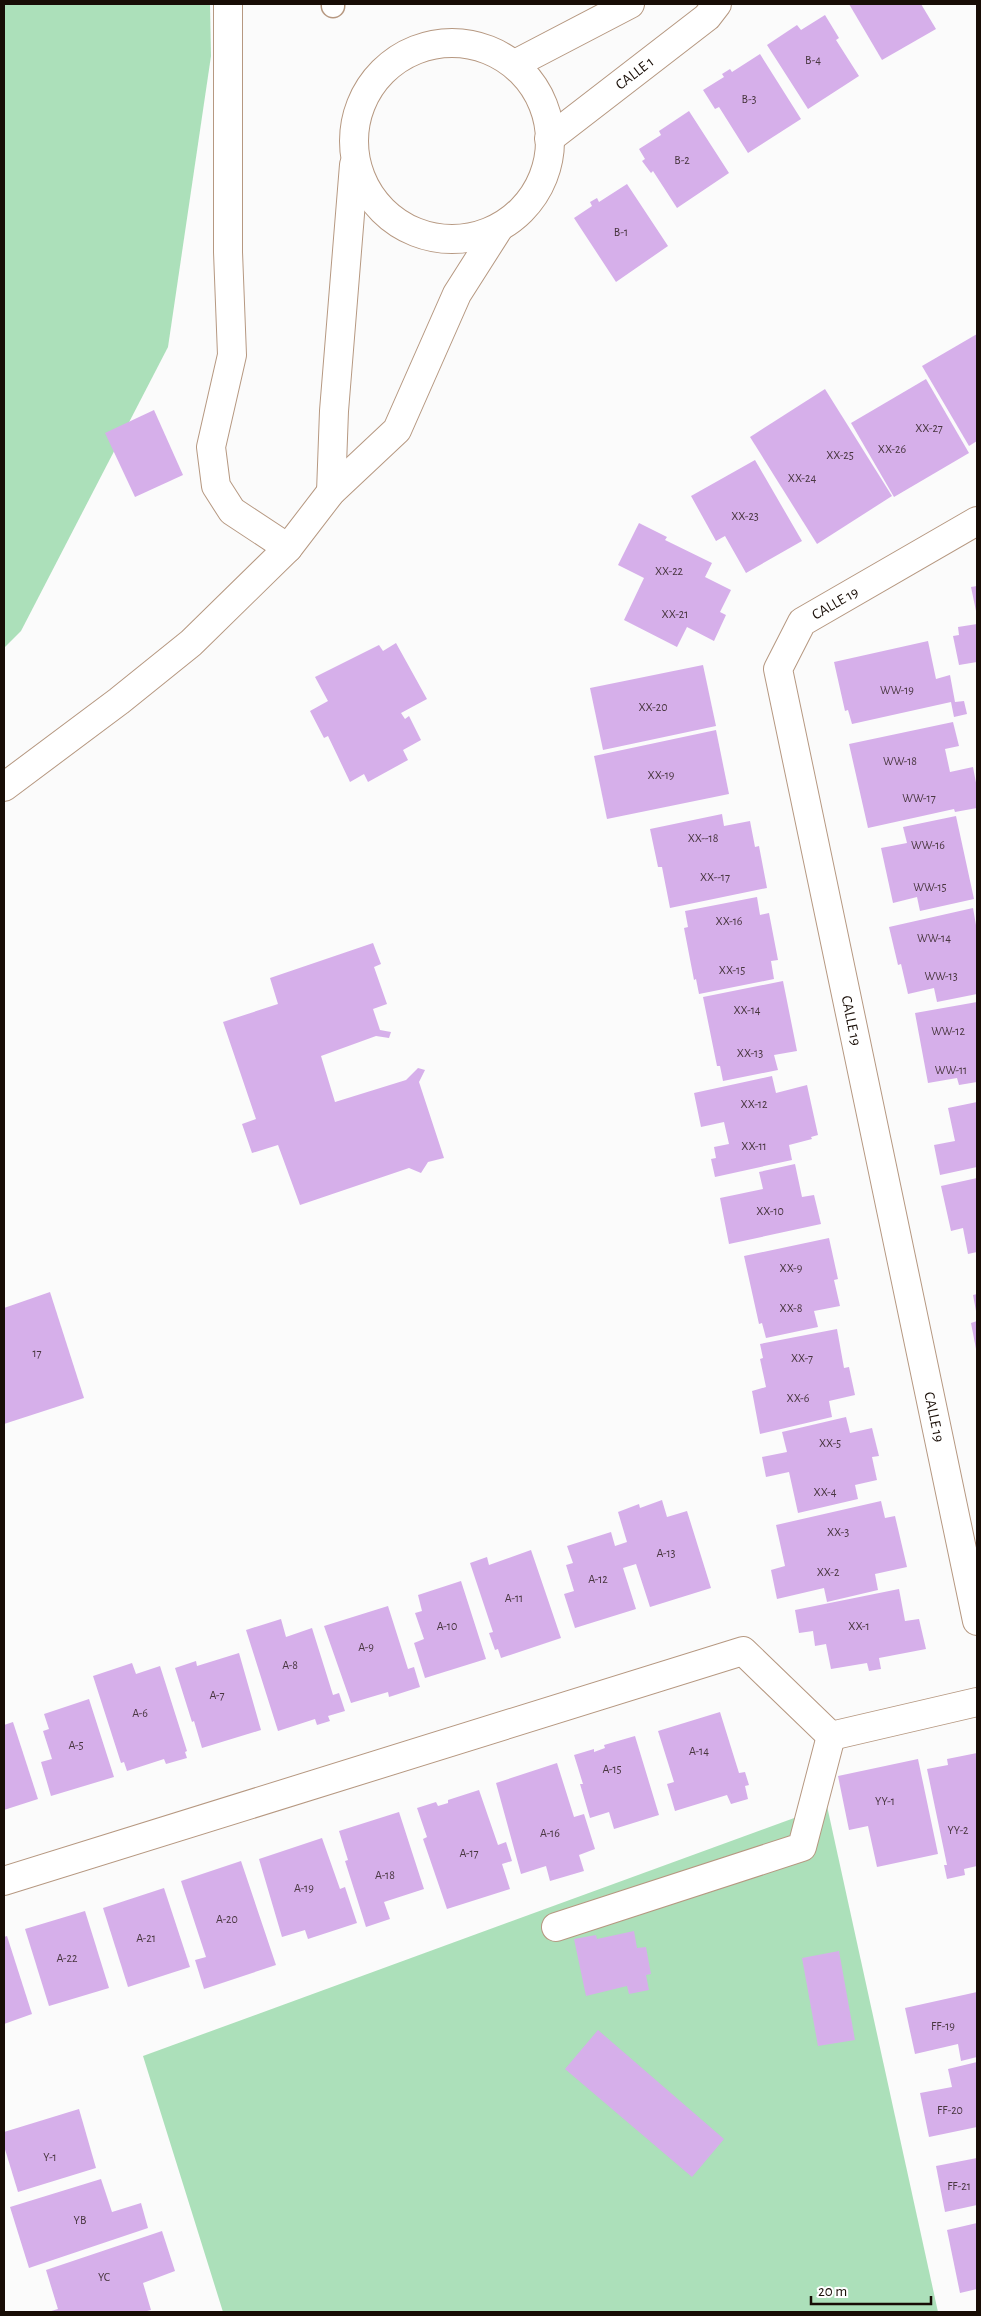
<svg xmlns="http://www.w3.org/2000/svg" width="981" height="2316" font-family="'Alegreya Sans',sans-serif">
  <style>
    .green { fill: #ace0ba }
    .building { fill: #d6afea }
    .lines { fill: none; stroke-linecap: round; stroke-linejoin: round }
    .lane-casing { stroke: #b69881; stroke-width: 25 }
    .street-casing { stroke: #b69881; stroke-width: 30 }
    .lane { stroke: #fff; stroke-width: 22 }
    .street { stroke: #fff; stroke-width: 28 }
    .labels { text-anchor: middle; stroke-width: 4; stroke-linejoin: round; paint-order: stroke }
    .number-label { font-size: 12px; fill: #48363f }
    .street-label { font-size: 15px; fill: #180d06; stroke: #fff }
  </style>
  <rect width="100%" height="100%" fill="#fbfbfb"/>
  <g class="green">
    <path d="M4 4H210L211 56 168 347 21 631 4 648Z"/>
    <path d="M827 1806 938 2312H223L143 2056Z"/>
  </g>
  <g class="building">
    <path d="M849 4H921L936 29 882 60Z"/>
    <path d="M825 15 839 38 836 40 859 76 808 109 767 45 797 25 801 30Z"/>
    <path d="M760 54 801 119 748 153 719 107 715 109 703 90 724 77 722 74 730 69 732 72Z"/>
    <path d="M689 111 729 173 677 208 653 171 651 173 642 161 645 159 639 149 661 135 659 131Z"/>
    <path d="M627 184 668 246 616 282 574 218 592 206 590 202 597 198 599 202Z"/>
    <path d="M977 334V441L969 446 922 366Z"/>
    <path d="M926 379 969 453 894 497 851 423Z"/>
    <path d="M825 389 892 496 817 544 750 437Z"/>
    <path d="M154 410 183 475 135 497 105 433Z"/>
    <path d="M755 460 802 541 746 573 725 536 716 541 691 496Z"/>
    <path d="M639 523 667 537 665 540 712 563 705 577 731 590 720 612 726 615 714 641 687 627 677 647 624 620 644 578 618 565Z"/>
    <path d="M977 586V611H976L971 587Z"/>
    <path d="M977 624V662L959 665 953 636 959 635 958 627Z"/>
    <path d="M928 641 936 679 950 675 955 702 964 701 967 714 954 717 951 702 852 724 848 710 845 711 834 662Z"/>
    <path d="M396 643 427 699 401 713 405 719 409 716 421 740 403 750 408 760 368 782 364 774 350 782 328 736 324 738 310 711 328 701 315 677 379 645 383 651Z"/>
    <path d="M703 665 716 726 603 750 590 688Z"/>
    <path d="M953 722 959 746 945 749 950 772 973 767 977 788V808L955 812 954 809 868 828 849 744Z"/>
    <path d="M716 730 729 794 607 819 594 756Z"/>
    <path d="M722 814 724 826 750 821 755 847 759 846 767 888 670 908 662 867H658L650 829Z"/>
    <path d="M956 816 974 899 920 911 917 897 893 903 881 848 907 843 903 827Z"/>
    <path d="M757 897 760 915 769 913 778 960 771 961 774 979 699 994 696 979 694 980 684 928 688 927 685 911Z"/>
    <path d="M973 908 976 925 977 924V994L937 1002 934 988 908 994 901 964 898 965 889 927Z"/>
    <path d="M373 943 381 964 374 967 387 1004 373 1009 380 1030 391 1032 389 1038 376 1036 321 1056 335 1102 406 1080 418 1068 425 1070 419 1082 444 1158 428 1162 421 1173 409 1168 300 1205 278 1145 252 1153 242 1124 256 1119 223 1022 278 1004 270 978Z"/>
    <path d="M783 981 797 1051 774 1055 778 1070 723 1081 720 1066H717L703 997Z"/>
    <path d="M977 1002V1082L959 1085 957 1078 928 1083 915 1013Z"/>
    <path d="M772 1076 776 1093 807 1085 818 1135 811 1137 812 1139 789 1145 792 1160 715 1177 711 1159 716 1158 714 1147 729 1144 724 1122 701 1127 694 1093Z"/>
    <path d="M977 1102V1167L940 1175 934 1145 955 1141 948 1108Z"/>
    <path d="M795 1164 802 1197 814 1195 821 1224 729 1244 720 1198 763 1189 759 1172Z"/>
    <path d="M977 1178V1252L968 1254 963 1228 951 1231 941 1186Z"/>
    <path d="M829 1238 838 1279 834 1280 840 1306 814 1311 818 1327 766 1338 762 1323 759 1324 744 1256Z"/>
    <path d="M50 1292 84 1398 4 1424V1308Z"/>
    <path d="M977 1294V1311H976L973 1295Z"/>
    <path d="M977 1321V1349H976L971 1323Z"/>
    <path d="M837 1329 844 1368 849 1367 855 1395 829 1401 832 1417 760 1434 752 1391 766 1387 760 1359 763 1358 760 1344Z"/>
    <path d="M846 1417 850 1433 872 1428 879 1456 872 1457 877 1480 855 1485 858 1499 798 1513 789 1472 766 1477 762 1457 787 1452 782 1432Z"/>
    <path d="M662 1500 667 1517 687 1511 711 1588 650 1607 636 1564 623 1568 636 1609 575 1628 564 1594 574 1591 566 1565 573 1563 567 1546 611 1532 615 1546 627 1542 618 1512 639 1504 640 1508Z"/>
    <path d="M881 1501 885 1518 895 1516 907 1567 875 1574 878 1590 827 1602 824 1588 777 1599 771 1570 785 1566 776 1525Z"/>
    <path d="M531 1550 561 1638 501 1658 498 1649 495 1650 489 1633 493 1632 470 1563 487 1557 489 1565Z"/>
    <path d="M461 1581 486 1659 425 1678 414 1643 424 1639 415 1613 422 1611 418 1595Z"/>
    <path d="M899 1589 905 1621 919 1619 926 1649 879 1658 881 1669 869 1671 867 1663 831 1669 826 1644 815 1646 813 1631 799 1633 795 1610Z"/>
    <path d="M388 1606 408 1669 414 1667 420 1687 389 1697 388 1692 351 1703 324 1626Z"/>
    <path d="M281 1619 286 1637 312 1628 333 1695 339 1693 345 1711 328 1716 330 1721 317 1725 315 1719 278 1731 246 1630Z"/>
    <path d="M239 1653 261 1730 202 1748 194 1721 192 1722 175 1668 196 1661 197 1666Z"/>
    <path d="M132 1663 136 1674 160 1666 187 1751 185 1752 187 1758 166 1764 164 1759 127 1771 124 1762 121 1763 93 1676Z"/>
    <path d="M89 1699 114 1777 51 1796 41 1762 52 1759 43 1731 49 1729 44 1714Z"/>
    <path d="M720 1712 739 1773 745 1772 749 1785 745 1786 748 1799 731 1804 727 1795 675 1811 667 1784 674 1782 658 1731Z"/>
    <path d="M13 1722 38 1799 4 1810V1725Z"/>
    <path d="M635 1736 659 1815 614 1829 609 1812 590 1818 580 1784H583L574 1755 594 1749V1752L605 1748 604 1745Z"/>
    <path d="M977 1753V1866L964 1869 965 1875 947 1879 944 1865H947L927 1769 948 1765 947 1759Z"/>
    <path d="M918 1759 938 1854 877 1867 868 1826 849 1830 838 1776Z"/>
    <path d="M557 1763 574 1817 584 1814 595 1849 579 1855 584 1871 550 1881 546 1866 521 1874 496 1783Z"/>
    <path d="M479 1790 498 1845 506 1842 512 1861 502 1864 510 1889 447 1909 423 1839 427 1837 417 1808 436 1802 438 1806 448 1803V1800Z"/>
    <path d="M399 1812 424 1889 384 1902 390 1919 366 1927 345 1861 348 1860 339 1831Z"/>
    <path d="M322 1838 340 1889 345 1887 357 1923 308 1939 305 1930 282 1937 259 1859Z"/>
    <path d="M241 1861 276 1965 204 1989 195 1960 206 1957 181 1881Z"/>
    <path d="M164 1888 190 1967 128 1987 103 1908Z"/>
    <path d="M85 1911 109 1988 49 2006 25 1929Z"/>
    <path d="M634 1931 637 1948 646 1947 651 1974 646 1975 649 1990 629 1994 627 1986 586 1996 574 1939 596 1935 597 1939Z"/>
    <path d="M7 1936 32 2014 4 2024V1937Z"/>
    <path d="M839 1951 855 2040 818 2046 802 1958Z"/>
    <path d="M977 1992V2057L961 2061 958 2044 915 2054 905 2008Z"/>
    <path d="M598 2030 724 2139 692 2177 565 2069Z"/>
    <path d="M977 2062V2127L929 2137 920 2093 952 2087 948 2069Z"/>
    <path d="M79 2109 96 2168 18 2192 4 2146V2132Z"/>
    <path d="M977 2158V2205L945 2212 936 2166Z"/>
    <path d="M101 2179 112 2212 141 2203 148 2228 29 2268 10 2207Z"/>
    <path d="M977 2223V2289L960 2293 947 2230Z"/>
    <path d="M162 2231 175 2271 143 2283 151 2310 143 2312H48L58 2309 46 2270Z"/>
  </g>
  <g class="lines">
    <g class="lane-casing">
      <path id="lane" d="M333 6V4"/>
    </g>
    <g class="street-casing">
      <g id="street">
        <path d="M228 4V252L232 355 211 447 216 486 232 511 288 548"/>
        <circle cx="452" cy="141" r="98"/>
        <path d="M515 64 630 4"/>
        <path id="s1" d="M549 139 707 17 717 4"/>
        <path d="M331 492 334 411 354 165"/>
        <path id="s2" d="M977 521 802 622 778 669 977 1621"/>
        <path d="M4 787 119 701 191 643 288 548 331 492 397 430 457 294 499 228"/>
        <path d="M4 1881 743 1651 831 1736 977 1702"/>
        <path d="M556 1927 802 1847 831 1736"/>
      </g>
    </g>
    <use href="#lane" class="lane"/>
    <use href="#street" class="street"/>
  </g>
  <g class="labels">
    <g class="number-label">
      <text x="813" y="64">B-4</text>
      <text x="749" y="103">B-3</text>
      <text x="682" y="164">B-2</text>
      <text x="621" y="236">B-1</text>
      <text x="929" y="432">XX-27</text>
      <text x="892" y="453">XX-26</text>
      <text x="840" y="459">XX-25</text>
      <text x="802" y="482">XX-24</text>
      <text x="745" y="520">XX-23</text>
      <text x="669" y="575">XX-22</text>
      <text x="675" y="618">XX-21</text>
      <text x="897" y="694">WW-19</text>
      <text x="653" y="711">XX-20</text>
      <text x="900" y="765">WW-18</text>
      <text x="661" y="779">XX-19</text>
      <text x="919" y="802">WW-17</text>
      <text x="703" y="842">XX--18</text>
      <text x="928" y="849">WW-16</text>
      <text x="715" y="881">XX--17</text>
      <text x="930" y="891">WW-15</text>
      <text x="729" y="925">XX-16</text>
      <text x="934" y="942">WW-14</text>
      <text x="732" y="974">XX-15</text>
      <text x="941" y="980">WW-13</text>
      <text x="747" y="1014">XX-14</text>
      <text x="948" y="1035">WW-12</text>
      <text x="750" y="1057">XX-13</text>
      <text x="951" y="1074">WW-11</text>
      <text x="754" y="1108">XX-12</text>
      <text x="754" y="1150">XX-11</text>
      <text x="770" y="1215">XX-10</text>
      <text x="791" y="1272">XX-9</text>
      <text x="791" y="1312">XX-8</text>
      <text x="37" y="1357">17</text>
      <text x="802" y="1362">XX-7</text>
      <text x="798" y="1402">XX-6</text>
      <text x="830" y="1447">XX-5</text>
      <text x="825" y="1496">XX-4</text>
      <text x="838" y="1536">XX-3</text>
      <text x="666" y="1557">A-13</text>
      <text x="828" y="1576">XX-2</text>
      <text x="598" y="1583">A-12</text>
      <text x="514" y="1602">A-11</text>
      <text x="447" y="1630">A-10</text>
      <text x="859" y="1630">XX-1</text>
      <text x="366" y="1651">A-9</text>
      <text x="290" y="1669">A-8</text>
      <text x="217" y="1699">A-7</text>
      <text x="140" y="1717">A-6</text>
      <text x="76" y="1749">A-5</text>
      <text x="699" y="1755">A-14</text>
      <text x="612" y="1773">A-15</text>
      <text x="885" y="1805">YY-1</text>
      <text x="958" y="1834">YY-2</text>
      <text x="550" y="1837">A-16</text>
      <text x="469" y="1857">A-17</text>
      <text x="385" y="1879">A-18</text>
      <text x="304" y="1892">A-19</text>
      <text x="227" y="1923">A-20</text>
      <text x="146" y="1942">A-21</text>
      <text x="67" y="1962">A-22</text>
      <text x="943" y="2030">FF-19</text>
      <text x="950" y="2114">FF-20</text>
      <text x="50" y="2161">Y-1</text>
      <text x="959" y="2190">FF-21</text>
      <text x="80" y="2224">YB</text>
      <text x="104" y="2281">YC</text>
    </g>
    <g class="street-label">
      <text dy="5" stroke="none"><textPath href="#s1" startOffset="108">CALLE 1</textPath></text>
      <text transform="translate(835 603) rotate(-30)" y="5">CALLE 19</text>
      <text dy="5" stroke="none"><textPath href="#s2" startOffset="614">CALLE 19</textPath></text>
      <text dy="5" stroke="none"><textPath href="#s2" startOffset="1019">CALLE 19</textPath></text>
    </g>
  </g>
  <rect width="981" height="2316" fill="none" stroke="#180d06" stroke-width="10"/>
  <path d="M811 2296v8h120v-8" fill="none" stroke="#180d06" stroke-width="2.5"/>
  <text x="818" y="2296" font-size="15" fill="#180d06" stroke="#ffffff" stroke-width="4" paint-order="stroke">20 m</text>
</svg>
